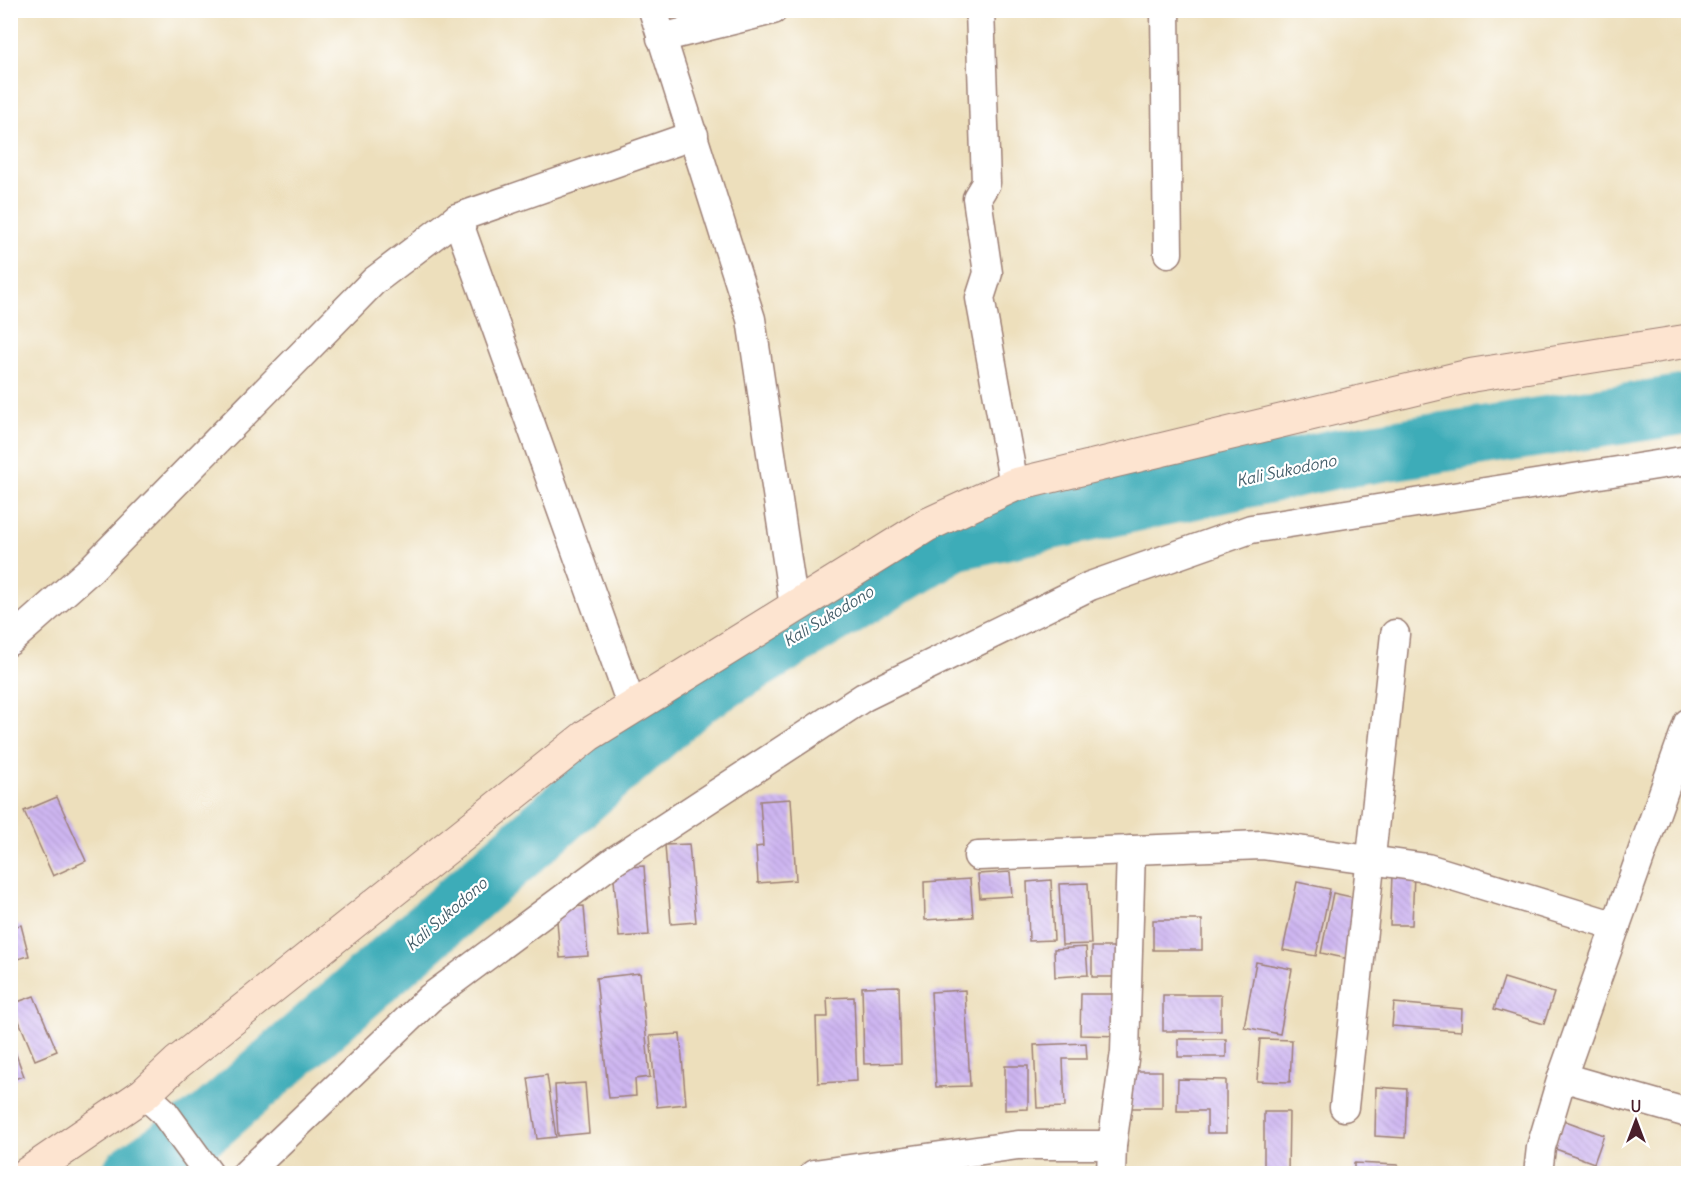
<svg xmlns="http://www.w3.org/2000/svg" width="1699" height="1184" font-family="Delius,sans-serif">
  <style>
    .lines { fill: none; stroke-linecap: round; stroke-linejoin: round }
    .river { stroke: #3cacb8; stroke-width: 60 }
    .building { fill: url(#building-back-hatch) }
    .street-casing { stroke: #9c7f74; stroke-width: 31 }
    .secondary-casing { stroke: #9c7f74; stroke-width: 35 }
    .street { stroke: #fff; stroke-width: 28 }
    .secondary { stroke: #fde4d0; stroke-width: 33 }
    .labels { text-anchor: middle; stroke-width: 4.5; stroke-linejoin: round; paint-order: stroke }
    .water-label { font-size: 16px; font-style: italic; fill: #445e6a; stroke: #fff }
  </style>
  <defs>
    <pattern id="building-back-hatch" width="6" height="6" patternUnits="userSpaceOnUse" patternTransform="scale(1.5)"><rect width="6" height="6" fill="#ceb6f1"/><path d="M-1 5l2 2M0 0l6 6M5-1l2 2" fill="none" stroke="#b29ccf"/></pattern>
  </defs>
  <rect width="100%" height="100%" fill="#fff"/>
  <filter id="ink" filterUnits="userSpaceOnUse"><feTurbulence type="fractalNoise" baseFrequency=".0167" numOctaves="2"/><feDisplacementMap in="SourceGraphic" scale="12" xChannelSelector="R" yChannelSelector="G"/><feConvolveMatrix kernelMatrix="1 2 1 2 8 2 1 2 1" color-interpolation-filters="sRGB"/></filter>
  <filter id="wash" filterUnits="userSpaceOnUse"><feTurbulence type="fractalNoise" baseFrequency=".008" numOctaves="4" result="noise"/><feDisplacementMap in="SourceGraphic" scale="24" xChannelSelector="R" yChannelSelector="G"/><feGaussianBlur stdDeviation="1.35" result="paint"/><feColorMatrix in="noise" values="0 0 0 0 0 0 0 0 0 0 0 0 0 0 0 0 0 1.4 0 .05"/><feComposite in="paint" operator="in"/></filter>
  <g filter="url(#wash)">
    <rect width="100%" height="100%" fill="#eddfbc"/>
    <g class="lines">
      <path class="river" d="M132 1174 210 1122 695 696 953 541 1335 459 1688 404"/>
    </g>
    <g id="blocks">
      <g class="building">
        <path d="M57 797 86 861 53 876 24 811Z"/>
        <path d="M791 799 796 880 758 883 756 847 763 846 760 801Z"/>
        <path d="M689 844 696 922 671 924 665 845Z"/>
        <path d="M644 866 649 935 619 937 613 868Z"/>
        <path d="M1010 872 1012 896 980 898 978 874Z"/>
        <path d="M1392 874H1414L1412 925H1390Z"/>
        <path d="M970 879 973 917 925 920 924 882Z"/>
        <path d="M1051 880 1054 940 1029 941 1027 882Z"/>
        <path d="M1297 882 1330 889 1316 956 1283 950Z"/>
        <path d="M1088 883 1091 944 1062 945 1059 884Z"/>
        <path d="M1333 893 1361 899 1349 959 1321 953Z"/>
        <path d="M584 906 588 956 560 958 556 908Z"/>
        <rect x="1153" y="920" width="49" height="30"/>
        <path d="M21 925 29 956 10 961V927Z"/>
        <path d="M1086 947 1088 975 1055 977 1054 949Z"/>
        <rect x="1092" y="947" width="31" height="30"/>
        <path d="M1256 962 1292 969 1280 1034 1244 1027Z"/>
        <path d="M640 973 650 1077 635 1079 636 1096 609 1098 596 978Z"/>
        <path d="M1504 978 1554 993 1544 1024 1494 1009Z"/>
        <path d="M899 986 901 1063 864 1064 862 987Z"/>
        <path d="M965 990 970 1086 936 1087 931 992Z"/>
        <path d="M1081 994H1122V1036L1080 1035Z"/>
        <rect x="1163" y="995" width="58" height="36"/>
        <path d="M34 996 57 1051 35 1060 12 1004Z"/>
        <path d="M854 997 857 1081 818 1083 816 1017H828L827 998Z"/>
        <path d="M1394 1003 1462 1009 1461 1031 1392 1026Z"/>
        <path d="M680 1034 686 1104 657 1107 650 1036Z"/>
        <path d="M10 1038 24 1076 10 1080Z"/>
        <rect x="1178" y="1039" width="48" height="18"/>
        <path d="M1260 1039 1292 1040 1290 1082 1257 1081Z"/>
        <path d="M1086 1043 1087 1059H1063L1065 1107 1037 1108 1034 1045Z"/>
        <path d="M1005 1066H1028V1109L1005 1110Z"/>
        <rect x="1130" y="1071" width="32" height="37"/>
        <path d="M547 1075 556 1137 537 1139 528 1078Z"/>
        <path d="M1178 1079 1226 1080V1133H1207V1111H1177Z"/>
        <path d="M585 1083 589 1133 558 1136 555 1085Z"/>
        <path d="M1376 1087 1407 1089 1405 1138 1375 1136Z"/>
        <path d="M1264 1112H1289L1288 1174H1264Z"/>
        <path d="M1563 1120 1604 1135 1594 1163 1553 1148Z"/>
        <path d="M1354 1163 1398 1165V1174H1354Z"/>
        <path d="M1576 1167 1591 1173V1174H1573Z"/>
      </g>
    </g>
  </g>
  <g filter="url(#ink)">
    <use href="#blocks" fill-opacity="0" stroke="#9c7f74" stroke-width="1.5"/>
    <g class="lines">
      <g class="street-casing">
        <g id="street">
          <path d="M653 10 751 319 794 607"/>
          <path d="M980 10 986 183 977 198 988 273 980 298 1014 485"/>
          <path d="M1165 10 1168 253"/>
          <path d="M661 38 773 10"/>
          <path d="M457 218 632 707"/>
          <path d="M10 641 91 569 374 281 457 218 694 135"/>
          <path d="M978 856 1262 845 1427 868 1616 926"/>
          <path d="M1562 1077 1688 1113"/>
          <path d="M144 1094 163 1111 209 1174"/>
          <path d="M1344 1107 1395 634"/>
          <path d="M246 1174 430 998 614 861 864 697 1090 586 1251 529 1688 460"/>
          <path d="M814 1174 1018 1145H1112"/>
          <path d="M1111 1174 1112 1145 1125 1052 1131 850"/>
          <path d="M1538 1174 1541 1147 1562 1077 1688 723"/>
        </g>
      </g>
      <g class="secondary-casing">
        <path id="secondary" d="M27 1174 144 1094 177 1063 588 735 927 525 1014 485 1473 375 1688 341"/>
      </g>
      <use href="#street" class="street"/>
      <use href="#secondary" class="secondary"/>
    </g>
  </g>
  <g class="labels">
    <g class="water-label">
      <text transform="translate(1286 470) rotate(-12)" y="6">Kali Sukodono</text>
      <text transform="translate(828 616) rotate(-31)" y="6">Kali Sukodono</text>
      <text transform="translate(446 914) rotate(-41)" y="6">Kali Sukodono</text>
    </g>
  </g>
  <rect width="1699" height="1184" fill="none" stroke="#fff" stroke-width="36"/>
  <g transform="translate(1636 1121)" stroke="#ffffff" stroke-width="4.5" paint-order="stroke">
  <path d="M0-4.5L10 22L0 15L-10 22Z" fill="#4a1f2b"/>
  <text y="-9" font-size="16" font-weight="bold" text-anchor="middle" fill="#4a1f2b">U</text>
  </g>
</svg>
